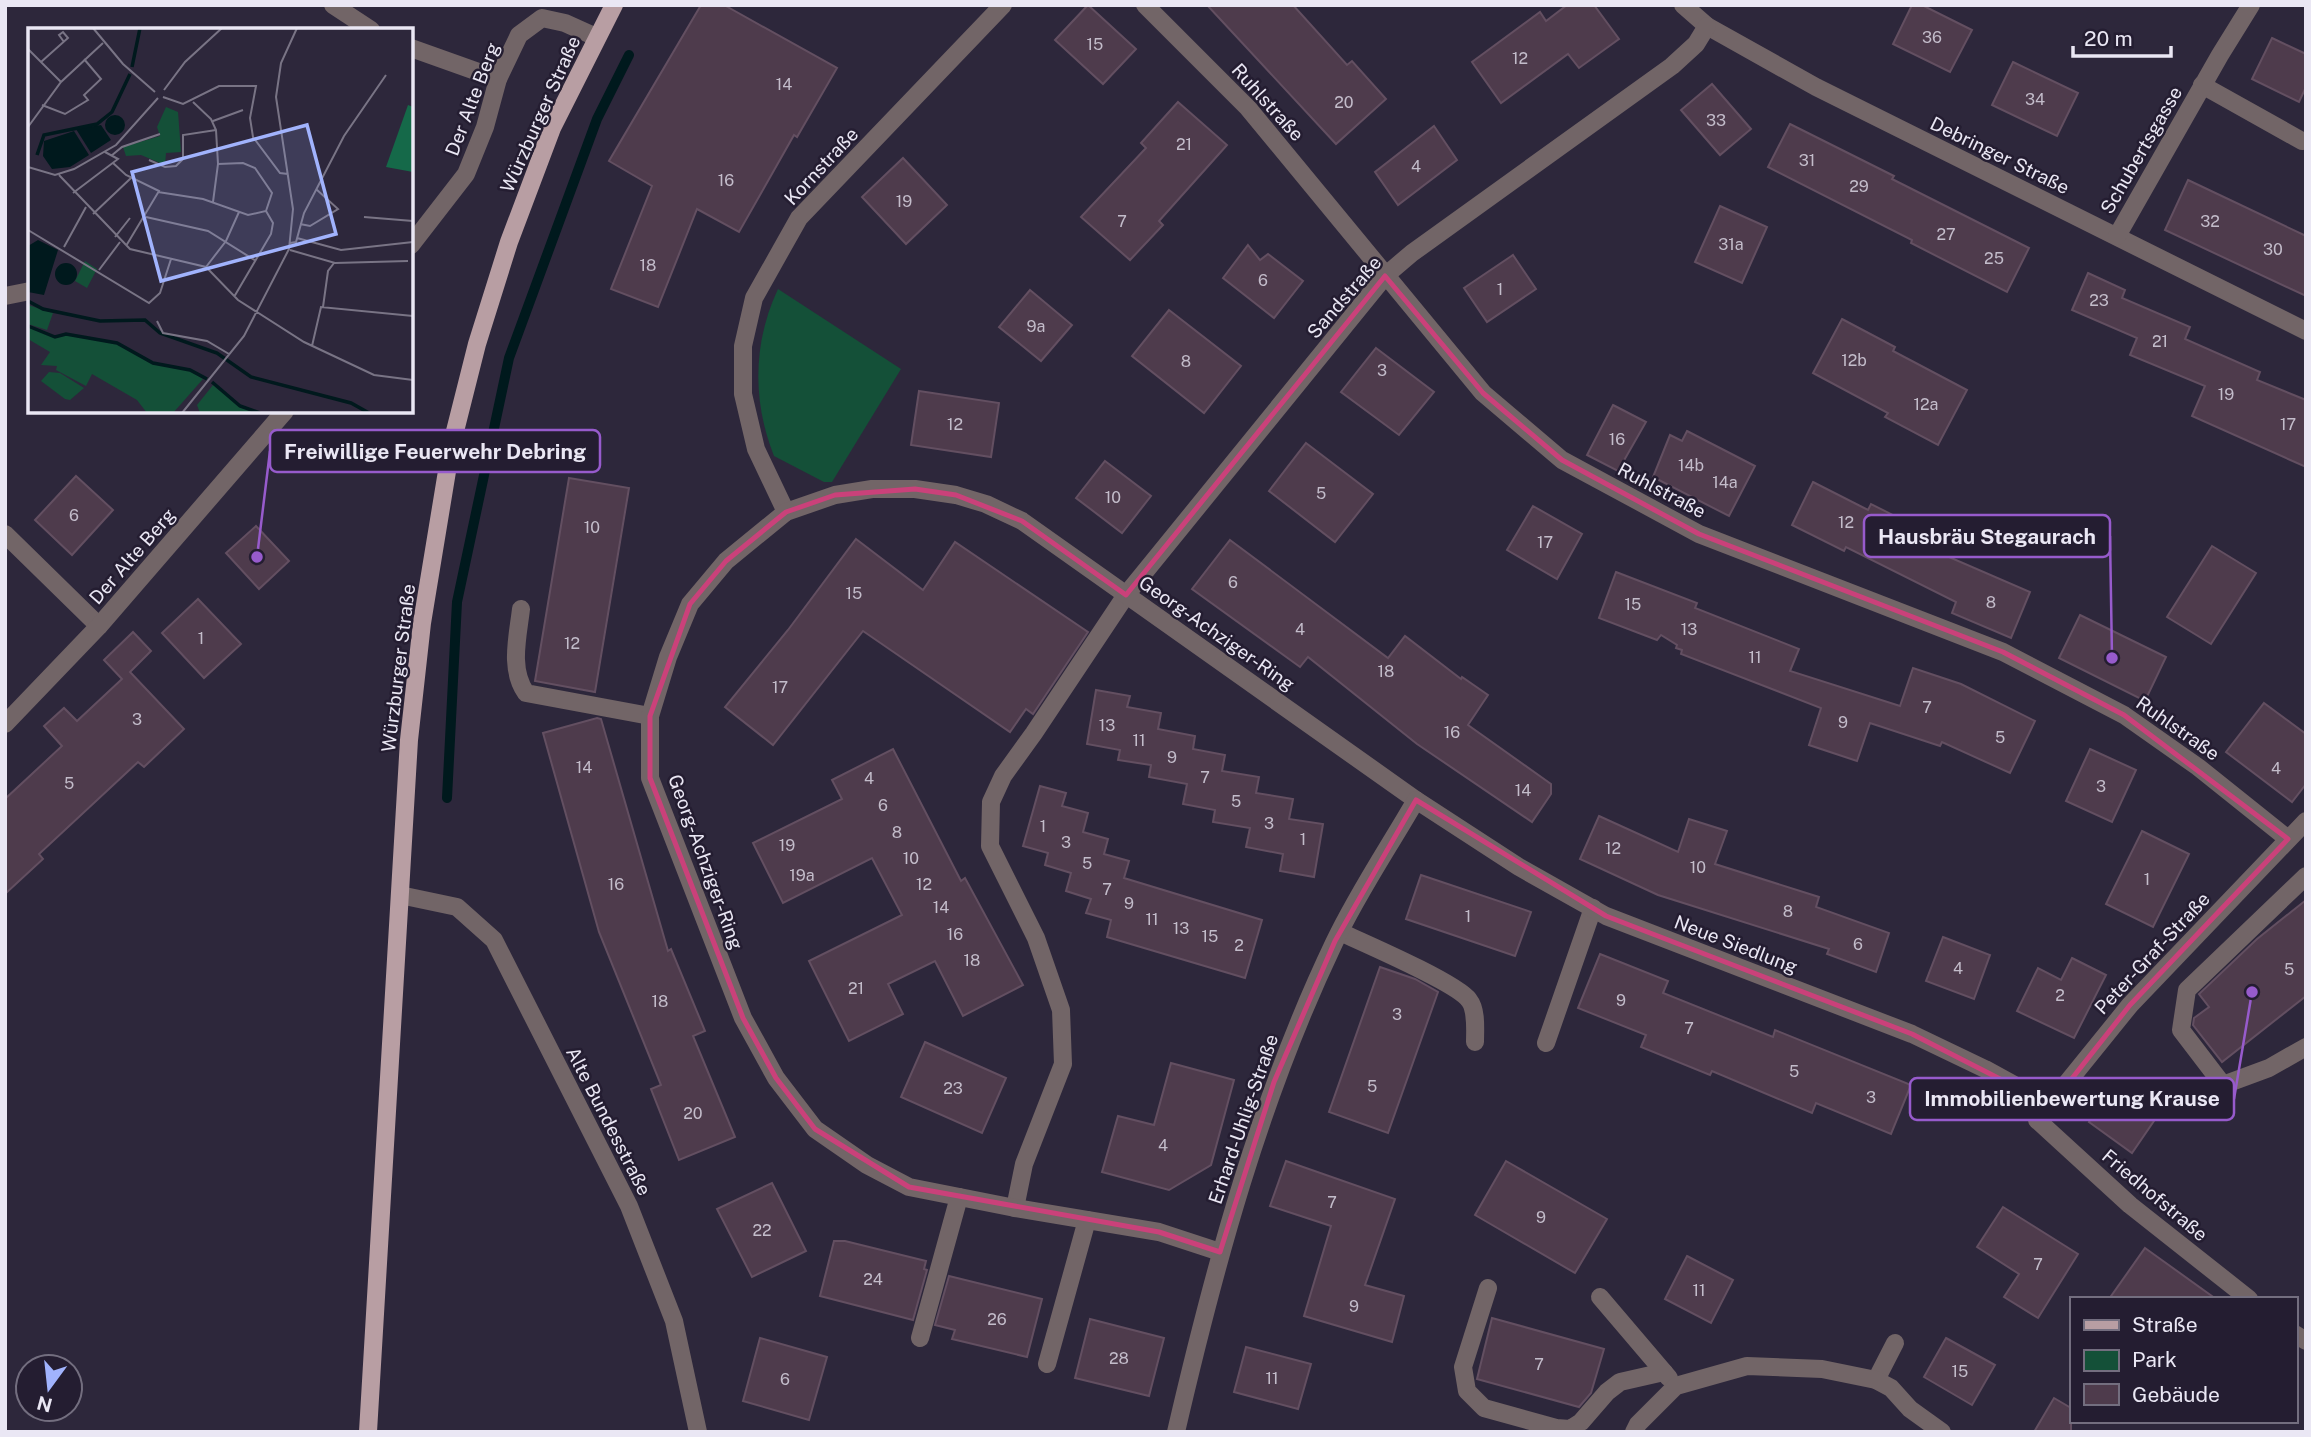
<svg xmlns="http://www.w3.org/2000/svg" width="2311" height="1437" font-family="'Public Sans',sans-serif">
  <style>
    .green { fill: #145038 }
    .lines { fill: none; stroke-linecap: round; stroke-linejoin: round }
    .stream { stroke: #00191d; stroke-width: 10 }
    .building { fill: #4e3b4c; stroke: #634f61; stroke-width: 2 }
    .minor { stroke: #726567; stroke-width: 18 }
    .major { stroke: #b89ea3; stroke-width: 18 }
    .marked { fill: none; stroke: #ca417a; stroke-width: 5; stroke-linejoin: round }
    .labels { text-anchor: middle; stroke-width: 5; stroke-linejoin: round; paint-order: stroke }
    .number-label { font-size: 16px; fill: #c3bcca }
    .street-label { font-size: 19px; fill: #eae7f4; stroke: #241d31 }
    .inset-river { fill: none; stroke: #00191d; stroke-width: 3.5 }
    .inset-road { fill: none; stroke: #797485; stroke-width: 2 }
    .view { fill: #a1b3fd; fill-opacity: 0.15; stroke: #a1b3fd; stroke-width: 3.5 }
    .inset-edge { fill: none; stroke: #eae7f4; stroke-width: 3.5 }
    .leader { fill: none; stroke: #975bcc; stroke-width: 2.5 }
    .callout-dot { fill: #975bcc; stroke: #241d31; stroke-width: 2.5 }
    .callout { fill: #241d31; stroke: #975bcc; stroke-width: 2.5 }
    .callout-label { font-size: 21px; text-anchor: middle; font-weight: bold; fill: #eae7f4 }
  </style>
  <rect width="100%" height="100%" fill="#2d273b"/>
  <path class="green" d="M778 289 901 369 832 482H824L774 456C752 401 753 342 778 289Z"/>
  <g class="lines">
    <path class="stream" d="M447 798 457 602 509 358 597 119 629 55"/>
  </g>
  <g class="building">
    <path d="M701 5H724L837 68 797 137 794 135 739 232 697 209 658 307 611 289 652 186 609 161Z"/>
    <path d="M1088 5 1136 49 1103 84 1055 40Z"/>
    <path d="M1207 5H1293L1347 65 1352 61 1386 99 1336 144Z"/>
    <path d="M1567 5H1594L1619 39 1579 68 1568 54 1501 103 1472 62 1540 12 1546 21Z"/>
    <path d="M1912 5H1922L1972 30 1950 72 1893 44Z"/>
    <path d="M2272 38 2306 54V87L2299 102 2252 79Z"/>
    <path d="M2013 62 2078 93 2057 136 1992 105Z"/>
    <path d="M1712 84 1751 129 1720 155 1681 110Z"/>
    <path d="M1178 102 1227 145 1159 221 1163 225 1130 260 1081 217 1146 148 1141 143Z"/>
    <path d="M1790 124 1894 176 1892 179 2029 248 2007 292 1911 243 1912 240 1768 167Z"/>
    <path d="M1434 126 1457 160 1398 205 1375 172Z"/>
    <path d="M903 158 947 205 906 244 862 197Z"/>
    <path d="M2188 180 2306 236V296L2165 230Z"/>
    <path d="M1720 206 1767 227 1742 283 1695 262Z"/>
    <path d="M1248 245 1260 260 1268 254 1303 281 1274 318 1223 278Z"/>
    <path d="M1513 255 1536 289 1487 322 1464 288Z"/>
    <path d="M2088 273 2125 290 2122 298 2190 327 2185 339 2260 372 2257 380 2306 400V467L2192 416 2205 386 2130 355 2137 338 2072 310Z"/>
    <path d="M1030 290 1072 325 1041 361 999 327Z"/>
    <path d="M1169 310 1241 366 1204 413 1132 356Z"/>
    <path d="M1842 319 1895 347 1893 351 1967 390 1938 445 1885 417 1888 413 1813 373Z"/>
    <path d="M1376 348 1434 392 1399 435 1341 392Z"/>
    <path d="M919 391 999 403 991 457 911 445Z"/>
    <path d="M1613 405 1646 422 1618 471 1587 455Z"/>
    <path d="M1687 431 1755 466 1729 516 1653 477 1670 435 1682 441Z"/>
    <path d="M1306 443 1373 494 1335 542 1269 491Z"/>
    <path d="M1105 461 1151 496 1122 533 1076 498Z"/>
    <path d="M76 476 113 510 72 555 35 520Z"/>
    <path d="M569 478 629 488 595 692 535 681Z"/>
    <path d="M1813 482 1868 510 1871 504 1948 543 1942 554 2030 592 2011 638 1952 613 1956 602 1846 547 1844 551 1792 525Z"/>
    <path d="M1533 506 1582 534 1557 579 1507 550Z"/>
    <path d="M256 526 289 561 259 589 226 553Z"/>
    <path d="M856 539 923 590 955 542 1088 632 1033 714 1026 709 1010 732 863 631 773 745 725 707 788 630Z"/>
    <path d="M1230 540 1388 658 1405 636 1461 679 1462 677 1488 695 1468 725 1551 784V794L1532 822 1417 744 1308 657 1300 667 1192 589Z"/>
    <path d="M2212 546 2256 573 2211 644 2167 617Z"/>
    <path d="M1616 572 1697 603 1695 608 1799 649 1790 671 1900 706 1913 668 1961 684 2035 721 2010 773 1942 742 1940 746 1870 723 1857 761 1809 745 1821 708 1681 654 1682 650 1676 648 1677 645 1661 635 1657 640 1599 618Z"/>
    <path d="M198 599 241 644 204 678 162 633Z"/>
    <path d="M2080 615 2166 657 2145 701 2059 658Z"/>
    <path d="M133 632 151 651 130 672 184 729 144 767 138 762 39 854 43 859 5 894V799L62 746 44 726 64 708 77 721 122 679 104 660Z"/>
    <path d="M1096 690 1130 696 1127 707 1161 713 1158 729 1195 736 1193 749 1225 755 1222 771 1259 777 1256 793 1293 799 1289 819 1323 824 1314 877 1280 871 1283 854 1246 847 1250 828 1213 822 1215 810 1183 804 1187 784 1149 777 1151 765 1118 760 1120 750 1087 744Z"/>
    <path d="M2264 703 2306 734V784L2292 802 2226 752Z"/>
    <path d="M597 718 601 719 668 951 671 949 705 1031 693 1036 735 1137 679 1160 651 1089 661 1085 599 932 543 733Z"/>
    <path d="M893 749 961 881 965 878 1023 985 963 1016 935 961 888 984 903 1014 849 1041 809 961 902 915 872 858 783 903 753 843 842 799 832 780Z"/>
    <path d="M2090 749 2136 770 2112 822 2066 801Z"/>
    <path d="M1040 786 1066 793 1062 806 1088 813 1083 832 1108 839 1104 854 1129 861 1124 878 1262 920 1245 978 1107 937 1111 920 1086 913 1091 899 1066 891 1071 873 1045 865 1048 853 1023 846Z"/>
    <path d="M1599 816 1678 852 1689 819 1727 831 1715 864 1819 897 1816 907 1889 933 1876 972 1827 954 1829 949 1658 895 1580 859Z"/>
    <path d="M2142 831 2189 854 2153 927 2106 904Z"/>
    <path d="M1421 875 1531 912 1515 956 1406 919Z"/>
    <path d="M2306 900V996L2222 1062 2193 1025 2194 1018 2209 1007 2199 994 2257 939Z"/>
    <path d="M1943 937 1990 955 1974 999 1926 981Z"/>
    <path d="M1600 954 1668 981 1663 993 1773 1037 1775 1030 1911 1085 1891 1134 1816 1103 1812 1113 1712 1071 1710 1075 1641 1047 1646 1035 1578 1008Z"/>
    <path d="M2072 958 2106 975 2074 1038 2017 1011 2038 968 2061 980Z"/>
    <path d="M1380 967 1415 979 1438 992 1388 1133 1329 1112Z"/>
    <path d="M925 1042 1006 1078 982 1133 901 1097Z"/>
    <path d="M1171 1063 1234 1080 1211 1165 1169 1190 1102 1172 1118 1116 1154 1125Z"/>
    <path d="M2113 1088 2156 1118 2132 1153 2089 1122Z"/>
    <path d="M1286 1161 1395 1199 1365 1285 1404 1296 1392 1342 1304 1316 1331 1226 1270 1206Z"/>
    <path d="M1506 1161 1607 1219 1575 1273 1475 1215Z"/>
    <path d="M772 1183 806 1251 752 1277 717 1209Z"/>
    <path d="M2003 1207 2078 1254 2038 1318 2004 1297 2019 1274 1977 1247Z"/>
    <path d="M834 1241H845L926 1261 924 1269 927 1270 913 1320 820 1296Z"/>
    <path d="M2145 1248 2216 1299H2109Z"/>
    <path d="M1687 1256 1733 1280 1711 1323 1665 1299Z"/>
    <path d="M949 1276 1042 1299 1027 1357 952 1339 955 1330 935 1325Z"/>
    <path d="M1492 1318 1604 1349 1591 1393 1579 1407 1477 1379Z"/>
    <path d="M1090 1319 1164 1338 1149 1396 1075 1378Z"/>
    <path d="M760 1338 827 1357 809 1420 743 1401Z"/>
    <path d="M1946 1338 1995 1365 1972 1405 1924 1377Z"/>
    <path d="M1246 1347 1311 1364 1298 1409 1234 1392Z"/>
    <path d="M2054 1398 2071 1408V1432H2034Z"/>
  </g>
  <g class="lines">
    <g class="minor">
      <path d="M333 5 371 30"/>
      <path d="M1145 5 1248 108 1483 393 1562 460 1699 534 2003 652 2124 715 2198 767 2288 839"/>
      <path d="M1683 5 1707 26 1816 87 2306 331"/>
      <path d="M411 48 498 79"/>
      <path d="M2202 85 2302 141"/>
      <path d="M2117 236 2220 55 2251 5"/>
      <path d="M411 245 466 174 485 127 498 79 519 35 542 18 565 23 596 37"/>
      <path d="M5 296 30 291"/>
      <path d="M786 512 756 449 743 394V346L754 298 799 218 1003 5"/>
      <path d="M5 534 99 626"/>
      <path d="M521 609C518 636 509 669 526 693L650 716"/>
      <path d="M5 724 99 626 285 411"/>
      <path d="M2306 876 2187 990 2181 1030 2223 1085 2269 1068 2306 1047"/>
      <path d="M400 895 457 907 494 940 629 1206 674 1321 698 1432"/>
      <path d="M1340 932C1364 943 1457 983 1469 1000 1477 1010 1475 1030 1475 1042"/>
      <path d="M1546 1043 1593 908"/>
      <path d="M1015 1208 1024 1164 1063 1064 1061 1010 1036 938 990 846 991 802 1003 776 1034 733 1126 595 1385 276 1412 253 1672 66 1696 44 1707 26"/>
      <path d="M1220 1252 1159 1232 1015 1208 909 1187 867 1165 815 1129 776 1078 743 1018 650 778V716L668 657 690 604 726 561 786 512 835 495 872 489H915L956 495 986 504 1022 521 1416 800 1519 867 1606 916 1912 1034 1985 1069 2051 1105"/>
      <path d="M1488 1288 1463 1367 1467 1391 1484 1408 1556 1428 1570 1429 1581 1422 1607 1392 1620 1382 1664 1372"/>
      <path d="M1600 1297 1669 1378"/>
      <path d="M2249 1299 2130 1205 2037 1120 2130 1005 2306 821"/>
      <path d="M2295 1334 2306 1341"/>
      <path d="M920 1338 959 1197"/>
      <path d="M1047 1364 1087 1220"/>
      <path d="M1876 1380 1895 1343"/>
      <path d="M1176 1432C1215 1264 1260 1098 1334 943 1357 894 1389 847 1416 800"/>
      <path d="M1634 1432 1638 1424 1676 1386 1747 1366 1822 1369 1876 1380 1891 1388 1910 1409 1942 1432"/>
    </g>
    <path class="major" d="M368 1432 409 740 422 623 451 447 477 344 509 242 552 128 614 5"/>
  </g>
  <path class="marked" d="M1385 276 1483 393 1562 460 1699 534 2003 652 2124 715 2288 839 2130 1005 2051 1105 1912 1034 1606 916 1416 800 1335 941 1274 1082 1220 1252 1159 1232 909 1187 815 1129 776 1078 743 1018 650 778V716L690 604 726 561 786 512 835 495 915 489 956 495 1022 521 1126 595Z"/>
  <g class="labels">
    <g class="number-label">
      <text x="1932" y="43">36</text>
      <text x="1095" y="50">15</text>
      <text x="1520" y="64">12</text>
      <text x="784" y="90">14</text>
      <text x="2035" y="105">34</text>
      <text x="1344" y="108">20</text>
      <text x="1716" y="126">33</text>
      <text x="1184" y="150">21</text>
      <text x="1807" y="166">31</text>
      <text x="1416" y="172">4</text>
      <text x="726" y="186">16</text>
      <text x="1859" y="192">29</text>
      <text x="904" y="207">19</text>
      <text x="1122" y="227">7</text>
      <text x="2210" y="227">32</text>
      <text x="1946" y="240">27</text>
      <text x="1731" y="250">31a</text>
      <text x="2273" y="255">30</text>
      <text x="1994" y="264">25</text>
      <text x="648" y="271">18</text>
      <text x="1263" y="286">6</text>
      <text x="1500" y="295">1</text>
      <text x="2099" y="306">23</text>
      <text x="1036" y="332">9a</text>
      <text x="2160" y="347">21</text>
      <text x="1854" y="366">12b</text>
      <text x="1186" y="367">8</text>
      <text x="1382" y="376">3</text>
      <text x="2226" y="400">19</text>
      <text x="1926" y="410">12a</text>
      <text x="955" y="430">12</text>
      <text x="2288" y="430">17</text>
      <text x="1617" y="445">16</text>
      <text x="1691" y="471">14b</text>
      <text x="1725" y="488">14a</text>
      <text x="1321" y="499">5</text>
      <text x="1113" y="503">10</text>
      <text x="74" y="521">6</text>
      <text x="1846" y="528">12</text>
      <text x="592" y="533">10</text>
      <text x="1545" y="548">17</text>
      <text x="1233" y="588">6</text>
      <text x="854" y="599">15</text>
      <text x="1991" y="608">8</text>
      <text x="1633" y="610">15</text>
      <text x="1300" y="635">4</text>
      <text x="1689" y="635">13</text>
      <text x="201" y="644">1</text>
      <text x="572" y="649">12</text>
      <text x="1755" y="663">11</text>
      <text x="1386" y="677">18</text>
      <text x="780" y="693">17</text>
      <text x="1927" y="713">7</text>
      <text x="137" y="725">3</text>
      <text x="1843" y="728">9</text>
      <text x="1107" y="731">13</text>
      <text x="1452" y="738">16</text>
      <text x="2000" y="743">5</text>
      <text x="1139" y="746">11</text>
      <text x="1172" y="763">9</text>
      <text x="584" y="773">14</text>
      <text x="2276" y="774">4</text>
      <text x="1205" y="783">7</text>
      <text x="869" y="784">4</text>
      <text x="69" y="789">5</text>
      <text x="2101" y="792">3</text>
      <text x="1523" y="796">14</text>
      <text x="1236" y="807">5</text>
      <text x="883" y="811">6</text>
      <text x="1269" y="829">3</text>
      <text x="1043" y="832">1</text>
      <text x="897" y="838">8</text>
      <text x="1303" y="845">1</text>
      <text x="1066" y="848">3</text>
      <text x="787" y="851">19</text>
      <text x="1613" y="854">12</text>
      <text x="911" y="864">10</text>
      <text x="1087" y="869">5</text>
      <text x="1698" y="873">10</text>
      <text x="802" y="881">19a</text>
      <text x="2147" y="885">1</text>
      <text x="616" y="890">16</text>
      <text x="924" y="890">12</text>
      <text x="1107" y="895">7</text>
      <text x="1129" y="909">9</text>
      <text x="941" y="913">14</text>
      <text x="1788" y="917">8</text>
      <text x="1468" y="922">1</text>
      <text x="1152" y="925">11</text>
      <text x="1181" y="934">13</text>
      <text x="955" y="940">16</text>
      <text x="1210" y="942">15</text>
      <text x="1858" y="950">6</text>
      <text x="1239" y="951">2</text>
      <text x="972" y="966">18</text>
      <text x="1958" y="974">4</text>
      <text x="2289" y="975">5</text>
      <text x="856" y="994">21</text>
      <text x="2060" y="1001">2</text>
      <text x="1621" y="1006">9</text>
      <text x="660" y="1007">18</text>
      <text x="1397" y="1020">3</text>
      <text x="1689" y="1034">7</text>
      <text x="1794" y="1077">5</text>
      <text x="1372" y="1092">5</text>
      <text x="953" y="1094">23</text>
      <text x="1871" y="1103">3</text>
      <text x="693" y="1119">20</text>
      <text x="1163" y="1151">4</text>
      <text x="1332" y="1208">7</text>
      <text x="1541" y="1223">9</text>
      <text x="762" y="1236">22</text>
      <text x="2038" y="1270">7</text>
      <text x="873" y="1285">24</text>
      <text x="1699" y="1296">11</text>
      <text x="1354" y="1312">9</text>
      <text x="997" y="1325">26</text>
      <text x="1119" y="1364">28</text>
      <text x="1539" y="1370">7</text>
      <text x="1960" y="1377">15</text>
      <text x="1272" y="1384">11</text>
      <text x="785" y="1385">6</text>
    </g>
    <g class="street-label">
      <text transform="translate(472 99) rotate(-69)" y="7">Der Alte Berg</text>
      <text transform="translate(1268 102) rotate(48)" y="7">Ruhlstraße</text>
      <text transform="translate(540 114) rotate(-66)" y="7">Würzburger Straße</text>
      <text transform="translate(2141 150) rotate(-60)" y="7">Schubertsgasse</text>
      <text transform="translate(2000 155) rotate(26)" y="7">Debringer Straße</text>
      <text transform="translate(821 166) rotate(-47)" y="7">Kornstraße</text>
      <text transform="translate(1344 297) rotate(-49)" y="7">Sandstraße</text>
      <text transform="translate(1662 490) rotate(28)" y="7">Ruhlstraße</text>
      <text transform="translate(132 556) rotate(-49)" y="7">Der Alte Berg</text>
      <text transform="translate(1217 633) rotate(35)" y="7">Georg-Achziger-Ring</text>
      <text transform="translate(398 668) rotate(-83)" y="7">Würzburger Straße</text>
      <text transform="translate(2178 728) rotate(35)" y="7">Ruhlstraße</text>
      <text transform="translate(706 862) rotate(70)" y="7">Georg-Achziger-Ring</text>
      <text transform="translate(1736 944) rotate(21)" y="7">Neue Siedlung</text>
      <text transform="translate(2152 953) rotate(-47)" y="7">Peter-Graf-Straße</text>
      <text transform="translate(1243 1119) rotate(-71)" y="7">Erhard-Uhlig-Straße</text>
      <text transform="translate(609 1121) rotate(63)" y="7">Alte Bundesstraße</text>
      <text transform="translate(2155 1195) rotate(40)" y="7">Friedhofstraße</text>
    </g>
  </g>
  <g transform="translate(28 28)">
    <rect width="385" height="385" fill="#2d273b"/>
    <path d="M138 79 150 84 153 124 138 125 137 137 113 127 98 128 95 119 132 108 129 99ZM57 233 69 241 59 260 47 253ZM0 277 25 285 19 302 0 296ZM0 298 28 310 38 307 89 316 126 336 162 343 175 351 145 385H119L109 372 64 346 58 358 28 342 29 338 13 337 22 324 0 311ZM21 344 32 345 56 360 42 372 37 371 13 353ZM185 357 213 379 230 385H172L169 377Z" fill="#145038"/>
    <path d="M380 77 385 79V144L358 139Z" fill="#156949"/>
    <path d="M77 97a10 10 0 1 1 20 0a10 10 0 1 1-20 0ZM73 97 83 112 63 125 48 101ZM46 103 61 127 42 139 24 141 15 128 16 113ZM10 212 30 222 16 267 0 264V218ZM27 246a11 11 0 1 1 22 0a11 11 0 1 1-22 0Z" fill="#00191d"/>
    <path class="inset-river" d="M104 39 112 0M9 127 16 107 69 96 84 84 102 46M0 273 15 281 72 293 117 292 132 305 189 325 223 349 323 375 341 385M0 298 27 309 38 306 89 315 125 335 162 342 179 351M184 354 212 378 232 385"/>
    <path class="inset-road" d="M65 0 95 36 127 64M0 21 33 54M13 34 40 10 35 4 31 7 36 14M136 62 157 34 194 0M135 69 155 76 191 58H228L222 90 225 109 252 145 260 146M165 74 183 91 188 102 190 136 185 174M14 77 37 86 60 72 56 67 73 51 56 31M185 93 215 82M0 99 33 54 75 15M83 128 94 119 132 106M121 132 137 139 148 138 155 131V107L188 102M85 135 98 147 131 163 98 218M0 139 27 147 46 141 88 117 130 70M31 147 102 221 178 239 210 272 276 314 346 347 385 352M130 164 175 171 220 187 238 183 244 165 227 140 215 135 190 136M45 165 90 131 77 124M65 186 103 150M118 189 180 203 228 233M336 189 385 193M272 196 282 198 310 181 288 161M0 202 121 275 132 265 143 231M87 209 102 190M269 210 313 222 385 214M262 215 268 214 276 185 316 108 358 47M36 219 58 179M262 222 307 235 380 233M178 239 198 213 211 184M71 242 92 214M206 269 243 206 245 195 238 183M295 279 300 243 306 235M129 293 135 305 179 313 201 326M284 318 293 279 385 288M154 385 216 308 261 221 265 181 248 69 253 35 269 0"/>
    <path class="view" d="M279 97 308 206 133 253 104 144Z"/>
    <rect width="385" height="385" class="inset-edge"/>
  </g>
  <path class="leader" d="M257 557L270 451M2112 658L2110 536M2252 992L2234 1099"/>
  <g class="callout-dot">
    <circle cx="257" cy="557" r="7"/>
    <circle cx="2112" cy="658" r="7"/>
    <circle cx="2252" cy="992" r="7"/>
  </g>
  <g class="callout">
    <rect x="270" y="430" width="330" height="42" rx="7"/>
    <rect x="1864" y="515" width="246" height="42" rx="7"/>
    <rect x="1910" y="1078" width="324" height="42" rx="7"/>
  </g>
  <g class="callout-label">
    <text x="435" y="459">Freiwillige Feuerwehr Debring</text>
    <text x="1987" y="544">Hausbräu Stegaurach</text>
    <text x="2072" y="1106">Immobilienbewertung Krause</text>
  </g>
  <rect width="2311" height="1437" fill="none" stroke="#eae7f4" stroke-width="14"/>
  <rect x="2070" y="1297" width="228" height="126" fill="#241d31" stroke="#736e7f" stroke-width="2"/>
  <rect x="2084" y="1320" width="35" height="10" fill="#b89ea3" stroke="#736e7f" stroke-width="2"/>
  <text x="2132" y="1332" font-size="21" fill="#eae7f4">Straße</text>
  <rect x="2084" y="1350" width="35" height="21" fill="#145038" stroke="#736e7f" stroke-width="2"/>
  <text x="2132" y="1367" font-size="21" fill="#eae7f4">Park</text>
  <rect x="2084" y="1384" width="35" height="21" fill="#4e3b4c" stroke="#736e7f" stroke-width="2"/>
  <text x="2132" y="1402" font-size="21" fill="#eae7f4">Gebäude</text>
  <g transform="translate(49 1388) rotate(195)"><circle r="33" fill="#241d31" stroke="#736e7f" stroke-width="2"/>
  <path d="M0-5L12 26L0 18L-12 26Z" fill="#a1b3fd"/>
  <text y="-10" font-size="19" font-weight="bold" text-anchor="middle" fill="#eae7f4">N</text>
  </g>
  <path d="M2073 46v10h98v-10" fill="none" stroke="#eae7f4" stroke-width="3.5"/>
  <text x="2084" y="46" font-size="21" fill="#eae7f4" stroke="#241d31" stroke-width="5" paint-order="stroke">20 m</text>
</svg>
